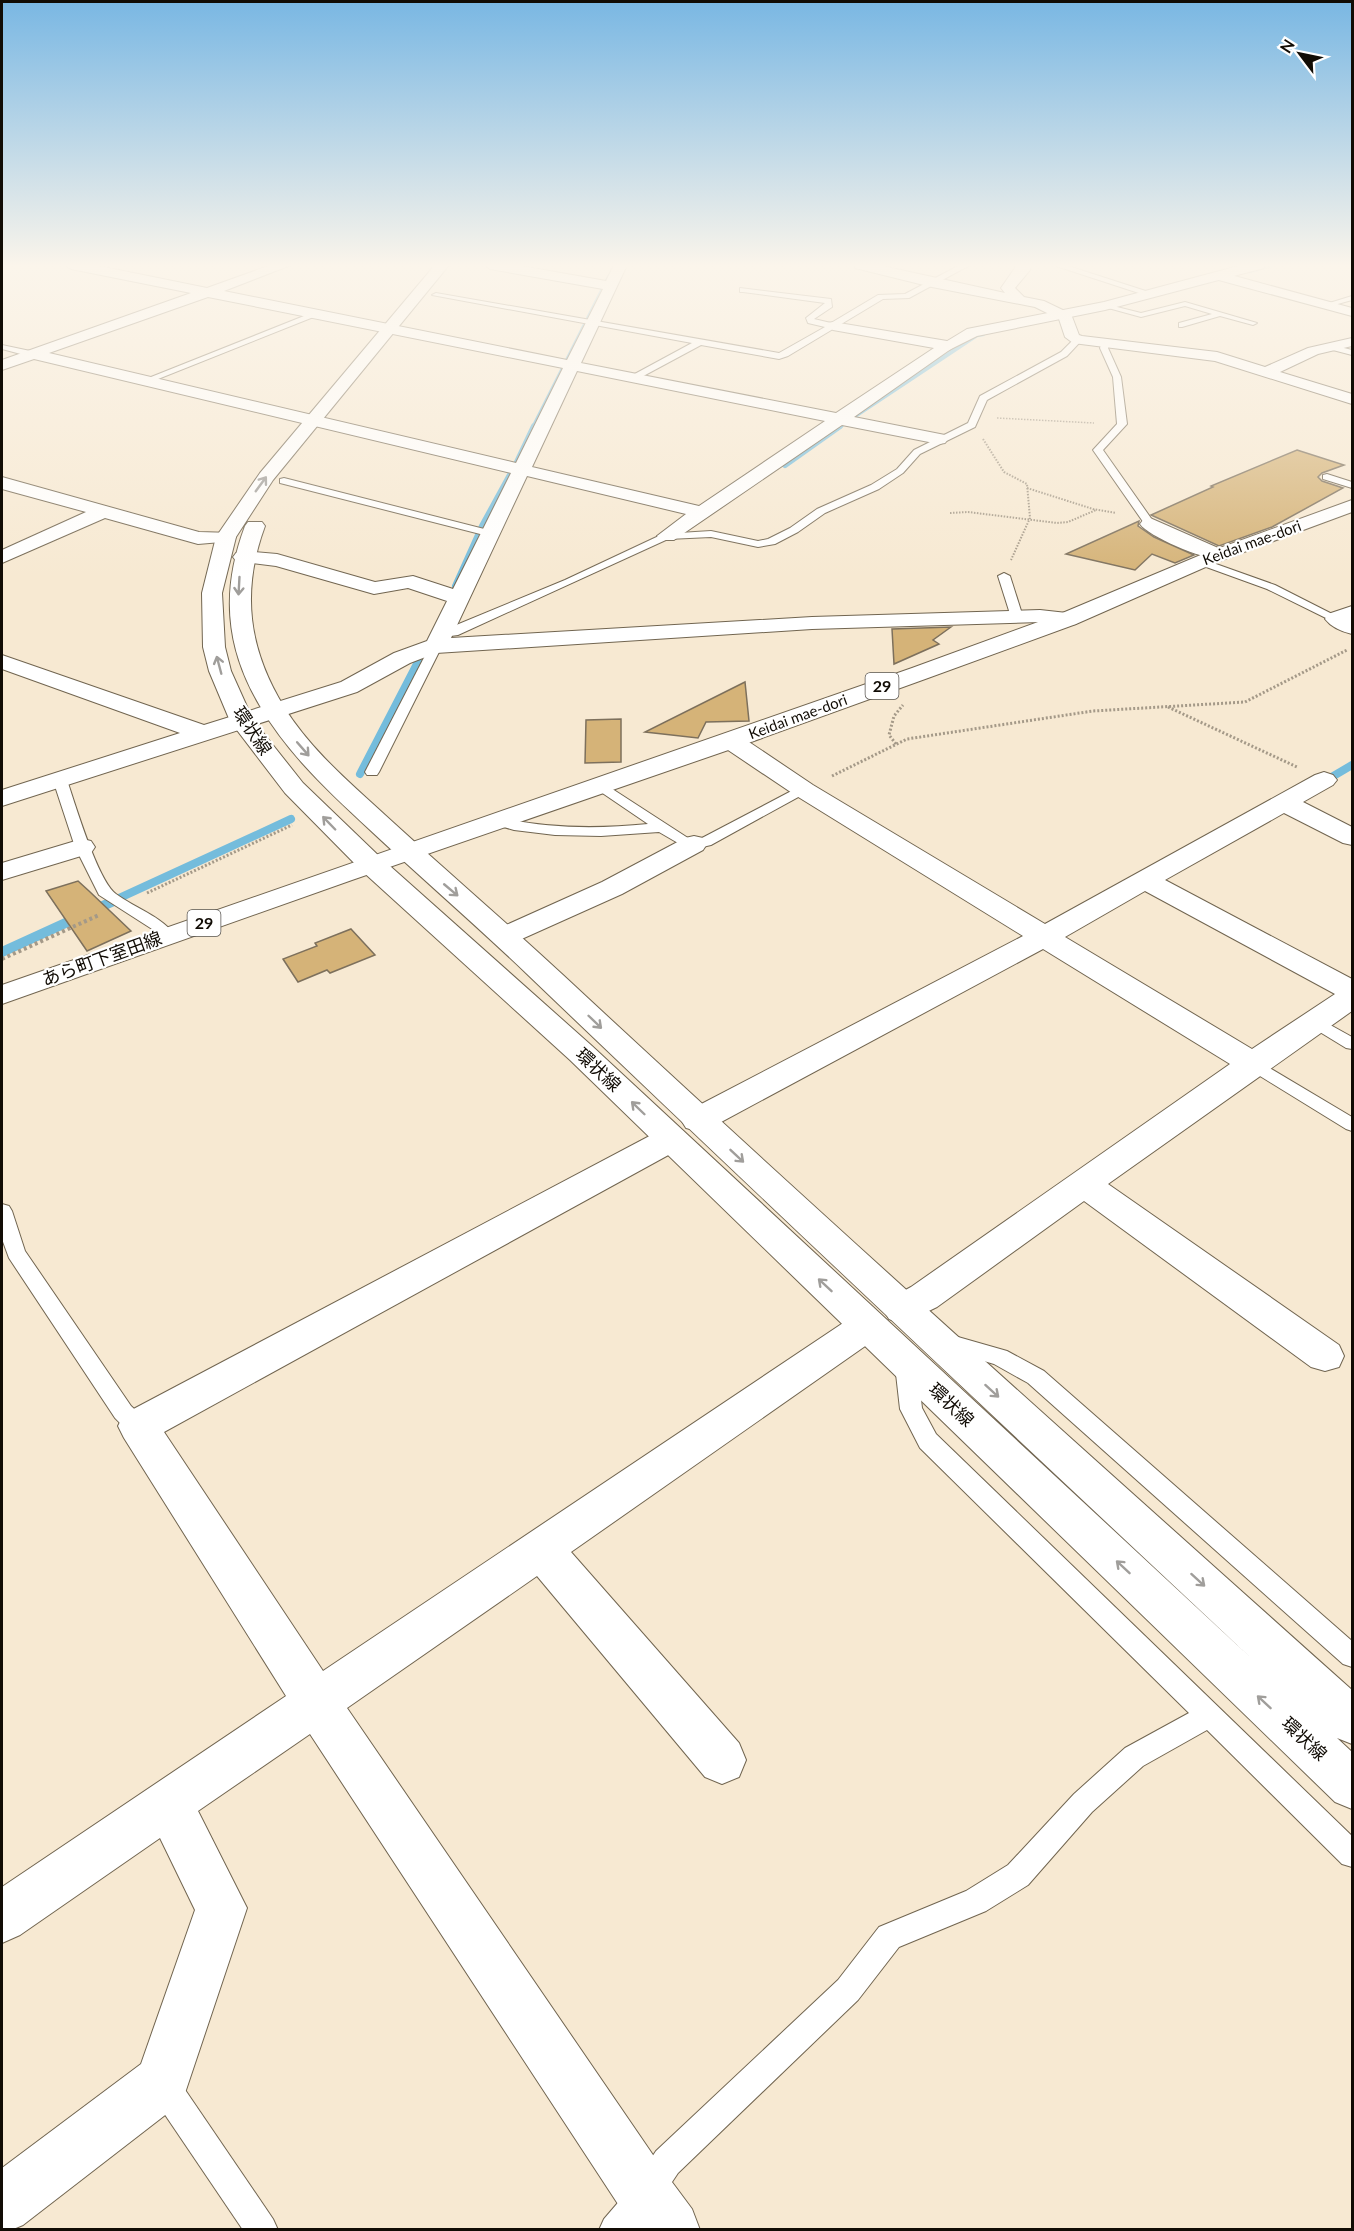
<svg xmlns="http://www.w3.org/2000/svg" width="1354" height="2231" font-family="Lato,'Noto Sans JP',sans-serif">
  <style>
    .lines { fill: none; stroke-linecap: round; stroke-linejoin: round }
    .stream-far3 { stroke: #74bcdc; stroke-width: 4.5 }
    .stream-far2 { stroke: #74bcdc; stroke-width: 6 }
    .stream-far1 { stroke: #74bcdc; stroke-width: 8 }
    .stream { stroke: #74bcdc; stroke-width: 10 }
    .building { fill: #d5b378; stroke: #7d705c; stroke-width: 1.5 }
    .service-casing { stroke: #716550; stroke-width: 2 }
    .minor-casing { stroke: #716550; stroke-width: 2 }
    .tertiary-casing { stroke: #716550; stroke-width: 2 }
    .primary-casing { stroke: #716550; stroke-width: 2 }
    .path-far3 { stroke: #a49988; stroke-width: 1.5; stroke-dasharray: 1.5 1.5; stroke-linecap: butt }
    .path-far2 { stroke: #a49988; stroke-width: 2; stroke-dasharray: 1.5 1.5; stroke-linecap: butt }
    .path-far1 { stroke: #a49988; stroke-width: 3; stroke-dasharray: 2 2; stroke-linecap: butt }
    .path { stroke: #a49988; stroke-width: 4; stroke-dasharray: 3 3; stroke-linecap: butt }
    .service { fill: #fff; fill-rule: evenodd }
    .minor { fill: #fff; fill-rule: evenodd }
    .tertiary { fill: #fff; fill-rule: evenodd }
    .primary { fill: #fff; fill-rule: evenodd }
    .oneway { stroke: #a09e9b }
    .labels { text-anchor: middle; stroke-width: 4.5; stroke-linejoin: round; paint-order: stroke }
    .far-street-label { font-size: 15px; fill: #110c05; stroke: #fff }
    .shield { fill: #fff; stroke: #585550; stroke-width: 1.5 }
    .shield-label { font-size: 16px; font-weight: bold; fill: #110c05 }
    .street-label { font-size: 18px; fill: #110c05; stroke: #fff }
  </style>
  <rect width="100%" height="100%" fill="#f7e9d2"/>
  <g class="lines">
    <g class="stream-far3">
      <path d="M1250 271 1272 265"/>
      <path d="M852 418 977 335 983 334"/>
      <path d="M533 428 609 277"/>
      <path d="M838 428 843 424"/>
    </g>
    <g class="stream-far2">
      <path d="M517 462 534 426"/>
      <path d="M785 465 840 426"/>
      <path d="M455 586 482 526 511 473"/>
    </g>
    <g class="stream-far1">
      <path d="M360 774 420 658"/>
      <path d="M1330 778 1352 765"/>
      <path d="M115 900 291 819"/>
    </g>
    <path class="stream" d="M2 952 118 899"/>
  </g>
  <g class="building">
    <path d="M1297 450 1344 465 1322 473 1318 477 1322 481 1343 488 1272 527 1219 546 1151 515 1213 487 1211 486Z"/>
    <path d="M1139 521 1138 526 1154 537 1194 555 1175 563 1152 554 1135 570 1066 554Z"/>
    <path d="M951 627 933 640 939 644 894 664 892 629Z"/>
    <path d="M745 682 749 721 706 722 698 738 645 732Z"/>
    <path d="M621 719V762L585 763 586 720Z"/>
    <path d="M78 881 89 891 131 931 87 951 46 891Z"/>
    <path d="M351 929 375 955 330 973 327 970 298 982 283 959 317 946 315 943Z"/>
  </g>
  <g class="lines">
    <g class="service-casing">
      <g id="service">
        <path d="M960 265H970L909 298 883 299 788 356 779 359 701 345 634 381 631 380V376L692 343 432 295 436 293 779 353 825 327 808 323 806 318 825 303 743 292H740V288L831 299 832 307 814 319 831 323 878 295 905 294Z"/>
        <path d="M1053 265H1065L1155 294 1148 296Z"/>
        <path d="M1352 296V300L1327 307 1323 305Z"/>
        <path d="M1185 302 1257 323 1253 325 1220 316 1182 327H1179V323L1212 314 1185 306 1141 317 1101 306 1105 304 1141 313Z"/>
        <path d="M314 312 321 314 148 383 141 381Z"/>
        <path d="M1075 338 1082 340 1067 356 987 400 975 427 920 454 903 473 879 489 825 513 798 532 775 544 758 547 711 537 668 539 458 635 443 637 437 633 565 580 663 534 711 531 758 541 768 539 790 528 817 509 871 485 897 469 914 450 968 423 980 396 1061 352Z"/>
        <path d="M1102 342 1109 344 1108 348 1121 377 1127 424 1103 450 1155 524 1154 526H1146L1093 450 1117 424 1113 377 1100 348Z"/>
        <path d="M2 345 35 352 36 354 32 357 2 349Z"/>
        <path d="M1332 345 1352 350V355L1329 349 1328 347Z"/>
        <path d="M1327 474 1352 482V488L1323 479V475Z"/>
        <path d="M284 478 496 532 497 534 492 537 280 483V479Z"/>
        <path d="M1202 559 1275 585 1342 619 1340 621H1332L1267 589 1198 564V560Z"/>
        <path d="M1004 573 1010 576 1023 617 1021 619 1017 621 1011 617 998 576Z"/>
        <path d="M436 642 442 646 379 772 377 775H367L365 772 430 646Z"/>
        <path d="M60 776 67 780C75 804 98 881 116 894 135 908 161 916 176 936L174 939H162L152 929 99 895 75 847 53 780Z"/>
        <path d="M600 781 691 840 702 838 799 787H809L811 790 711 845 690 850 659 832 601 836 555 835 514 830 493 824 491 821 498 817C547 829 598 829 648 824L595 788 593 785 595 782Z"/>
        <path d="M1316 1017 1352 1037V1049L1346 1048 1310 1026 1308 1022 1310 1018Z"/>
        <path d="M1253 1058 1352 1117V1131L1346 1129 1247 1068 1244 1064 1247 1060Z"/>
        <path d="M2 1204 9 1206 12 1211 25 1251 131 1406 146 1420 149 1426 146 1432C132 1437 125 1428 115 1418L9 1258 2 1239Z"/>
        <path d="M951 1335 1007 1351 1044 1371 1352 1641V1667L1343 1664 1028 1383 994 1364 944 1349 941 1343 944 1337Z"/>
        <path d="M906 1357 913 1359 917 1365 922 1408 936 1434 1352 1836V1867L1342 1864 1207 1730 1143 1766 1092 1812 1028 1885 986 1911 899 1947 858 2000 678 2173 656 2206 636 2230H599L604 2219 634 2184 656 2151 838 1980 879 1927 966 1891 1008 1865 1074 1794 1125 1748 1189 1713 920 1448 900 1409 895 1365 899 1359Z"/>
        <path d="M164 2071 175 2075 273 2219 278 2230H243L153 2097 149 2086 153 2075Z"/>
      </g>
    </g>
    <g class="minor-casing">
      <g id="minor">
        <path d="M65 265H94L207 288 271 265H291L224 291 567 360 603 289 490 269 484 265H516L606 281 614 265H627L581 363 836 413 934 348 833 330 826 326 828 323 833 322 947 341 955 346 854 417 945 435 948 439 945 443 939 444 842 425 674 540H660L657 536 686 514 527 476 451 638 812 617 1040 610 1076 614 1079 619 1076 624 1068 625 1040 622 812 629 436 653 410 663 357 692 2 806V790L180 733 2 669V655L204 725 341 682 394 653 427 641 447 601 408 588 374 594 276 566 236 561 233 557 236 553 243 551 277 554 375 582 413 576 453 589 511 473 34 359 2 370V360L191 293 71 269ZM208 297 563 368 516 463 49 353ZM577 371 825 421 699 506 532 467Z"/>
        <path d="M854 265H878L1005 293 1001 288 1017 265H1031L1030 270 1015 288 1024 297 1044 301 1071 314 1079 335 1082 336 1217 352 1265 367 1308 348 1352 338V346L1318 354 1280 372 1352 394V404L1215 361 1073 343 1065 337 1059 319 1035 307 932 287 855 268Z"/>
        <path d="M1220 272 1352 308V316L1215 279 1213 276Z"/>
        <path d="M2 477 199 532 233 533 236 537 233 541 198 544 105 518 2 563V550L86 512 2 489Z"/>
        <path d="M1150 518 1225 551 1228 555 1225 559C1210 563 1149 537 1140 524L1143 520Z"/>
        <path d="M1352 606V634C1343 632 1331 627 1325 619L1328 614Z"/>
        <path d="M731 734 740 736 813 785 1045 924 1315 775 1324 772 1333 775 1337 780 1333 785 1303 802 1352 827V845L1343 843 1284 813 1165 880 1352 979V1011L1108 1184 1339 1345 1344 1356 1339 1367 1325 1371 1311 1367 1084 1201 937 1307 902 1324 889 1319 883 1309 889 1299 911 1287 1230 1064 1043 949 710 1128 698 1131 686 1128 681 1120 686 1112 1023 936 795 795 722 746 719 741 722 736ZM1145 891 1335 994 1252 1049 1065 937Z"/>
        <path d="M694 836 703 838 707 844 703 850 622 894 515 942 505 945 495 942 491 936 495 930 602 882 685 838Z"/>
        <path d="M82 839 91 841 95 847 91 853 2 880V863Z"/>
        <path d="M671 1127 683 1131 688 1139 683 1147 164 1432 323 1671 855 1315 868 1310 881 1315 887 1325 881 1335 571 1552 739 1743 746 1760 739 1777 722 1784 705 1777 537 1576 347 1708 666 2174 692 2209 700 2230H635L310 1734 198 1811 247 1908 182 2102 23 2225 11 2230H2V2168L141 2064 195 1910 160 1838 20 1935 2 1943V1887L286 1696 124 1438 118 1426 124 1414 659 1131Z"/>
      </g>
    </g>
    <g class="tertiary-casing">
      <g id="tertiary">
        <path d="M435 265H449L273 480 236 537 222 593 225 647 231 671 253 720 303 783 381 858 592 1046 1251 1658C1009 1431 766 1203 526 973 475 924 421 878 369 829 329 792 288 754 260 706 225 647 221 590 245 526L248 522H262L265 526C241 591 248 648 284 707 310 749 349 782 385 815 444 869 505 921 563 975 823 1217 1088 1454 1352 1690V1744L1337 1738 1352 1752V1809L1335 1802 570 1060 361 870 285 793 230 721 209 671 203 647 202 593 216 537 260 473Z"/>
        <path d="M1242 265H1265L1264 268 1105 310 977 336 947 351 939 346 967 329 1104 302Z"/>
      </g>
    </g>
    <g class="primary-casing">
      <path id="primary" d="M1352 500V512L1217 562 1076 624 928 678 740 746 352 880 2 1004V985L912 668 1060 614 1203 554Z"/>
    </g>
    <path class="path-far3" d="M997 418 1094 423"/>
    <g class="path-far2">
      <path d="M983 439 1004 472 1027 484 1030 518 1011 560"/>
      <path d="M1027 488 1093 509 1116 513"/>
      <path d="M950 513 968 512 1057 523 1068 522 1096 510"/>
    </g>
    <g class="path-far1">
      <path d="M1168 707 1297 767"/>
      <path d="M896 744 889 735 894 716 903 705"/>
      <path d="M832 776 907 739 1093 711 1245 702 1347 650"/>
      <path d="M147 893 292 825"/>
    </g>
    <path class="path" d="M2 959 99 915"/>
    <use href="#service" class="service"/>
    <use href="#minor" class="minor"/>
    <use href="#tertiary" class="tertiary"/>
    <use href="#primary" class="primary"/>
  </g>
  <defs><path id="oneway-shaft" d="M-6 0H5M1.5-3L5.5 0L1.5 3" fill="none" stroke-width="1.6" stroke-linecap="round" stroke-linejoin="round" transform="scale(1.5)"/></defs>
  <g class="oneway">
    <use href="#oneway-shaft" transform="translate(261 484) rotate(-54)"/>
    <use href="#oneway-shaft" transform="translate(239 586) rotate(93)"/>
    <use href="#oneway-shaft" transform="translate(219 665) rotate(-105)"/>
    <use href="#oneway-shaft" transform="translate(303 749) rotate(49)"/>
    <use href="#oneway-shaft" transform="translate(329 823) rotate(-134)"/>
    <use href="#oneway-shaft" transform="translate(451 890) rotate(40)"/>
    <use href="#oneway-shaft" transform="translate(595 1022) rotate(44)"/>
    <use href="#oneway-shaft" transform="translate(638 1108) rotate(-136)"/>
    <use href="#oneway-shaft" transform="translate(737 1156) rotate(43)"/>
    <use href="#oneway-shaft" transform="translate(825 1285) rotate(-137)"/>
    <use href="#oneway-shaft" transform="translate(992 1391) rotate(42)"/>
    <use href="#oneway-shaft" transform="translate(1123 1567) rotate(-137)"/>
    <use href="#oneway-shaft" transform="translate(1198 1580) rotate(42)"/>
    <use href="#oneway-shaft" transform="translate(1264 1702) rotate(-137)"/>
  </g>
  <linearGradient id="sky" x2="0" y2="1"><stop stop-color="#79b7e3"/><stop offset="0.46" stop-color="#fbf5eb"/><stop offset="1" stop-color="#fbf5eb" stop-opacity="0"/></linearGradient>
  <rect width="1354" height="578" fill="url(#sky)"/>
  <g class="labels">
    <g class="far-street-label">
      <text transform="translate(1252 543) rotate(-20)" y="5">Keidai mae-dori</text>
      <text transform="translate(798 717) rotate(-20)" y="5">Keidai mae-dori</text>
    </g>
    <g class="shield">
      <rect x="865.5" y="673" width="33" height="26" rx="4.5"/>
      <rect x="187.5" y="910" width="33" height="26" rx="4.5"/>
    </g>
    <g class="shield-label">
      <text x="882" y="692">29</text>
      <text x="204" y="929">29</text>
    </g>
    <g class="street-label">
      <text transform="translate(252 731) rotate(56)" y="6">環状線</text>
      <text transform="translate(102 959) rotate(-20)" y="6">あら町下室田線</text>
      <text transform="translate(598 1070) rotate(43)" y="6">環状線</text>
      <text transform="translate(951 1405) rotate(43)" y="6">環状線</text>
      <text transform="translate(1304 1739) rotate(43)" y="6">環状線</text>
    </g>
  </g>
  <rect width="1354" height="2231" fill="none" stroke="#110c05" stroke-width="6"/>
  <g transform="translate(1300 54) rotate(302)" stroke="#ffffff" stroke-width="4.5" paint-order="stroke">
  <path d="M0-4.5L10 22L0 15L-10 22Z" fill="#110c05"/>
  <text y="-9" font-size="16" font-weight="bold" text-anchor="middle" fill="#110c05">N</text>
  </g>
</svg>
